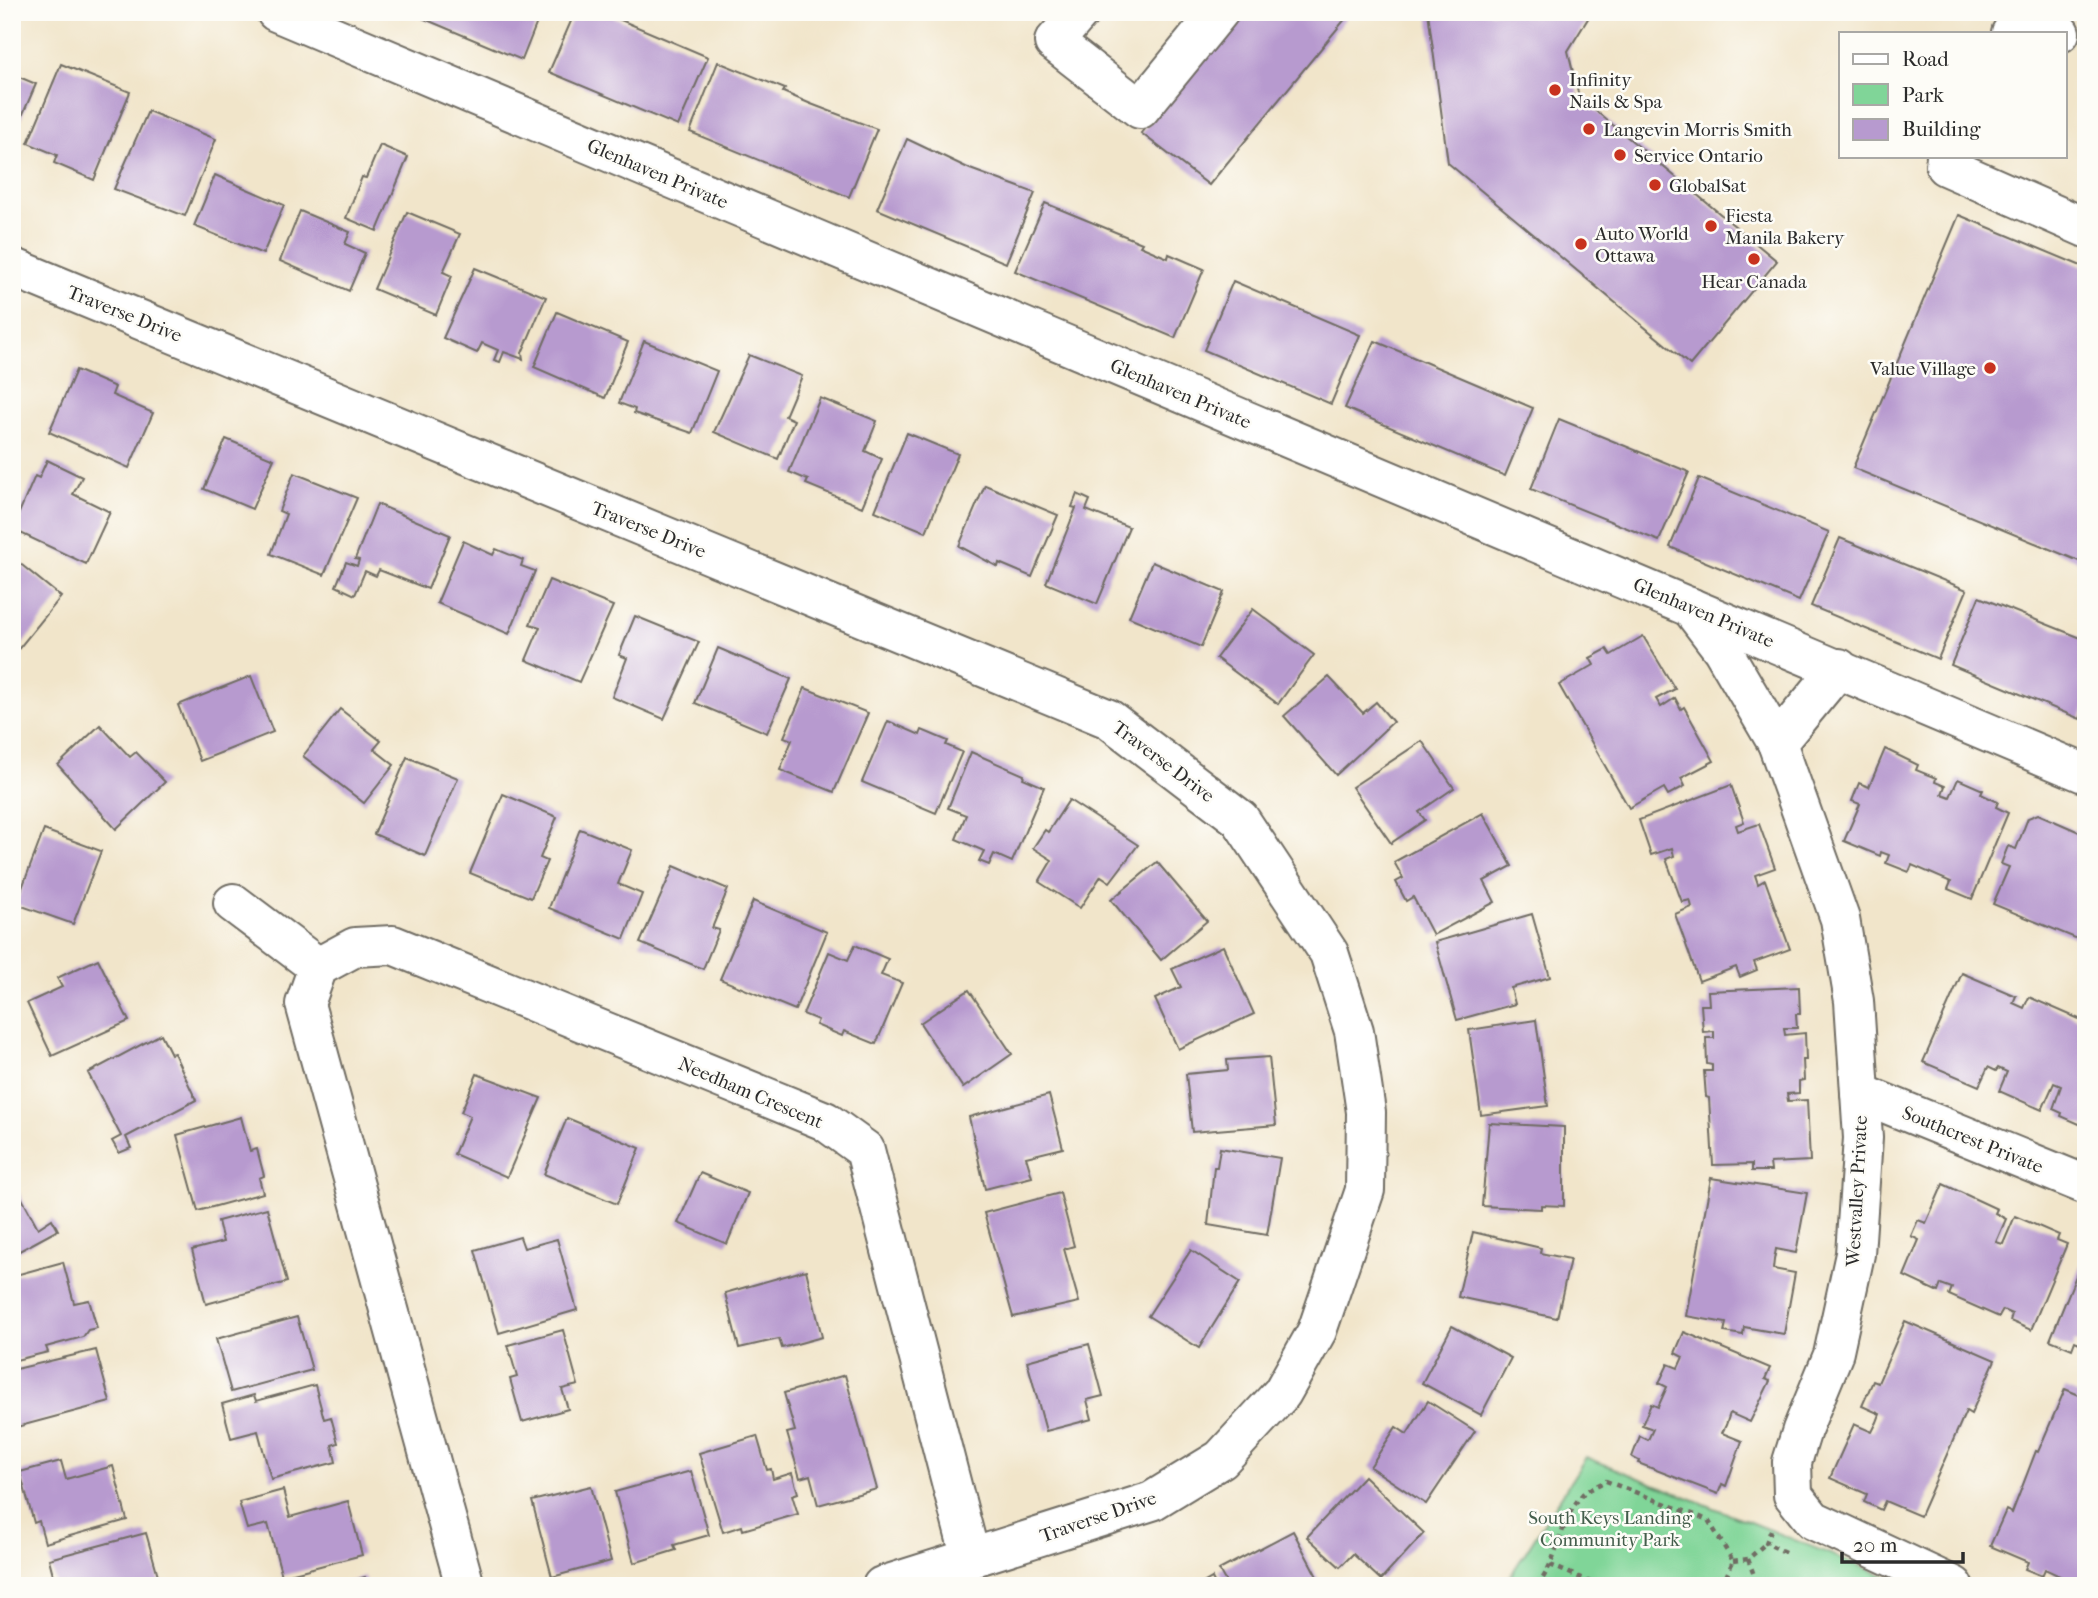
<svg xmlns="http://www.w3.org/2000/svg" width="2098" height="1598" font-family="'IM FELL French Canon',serif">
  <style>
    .green { fill: #80d598; stroke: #568062; stroke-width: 2 }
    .building { fill: #b79acf }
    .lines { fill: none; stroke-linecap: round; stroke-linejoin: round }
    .minor-casing { stroke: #706c63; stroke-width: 42 }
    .path { stroke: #706c63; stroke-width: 4.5; stroke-dasharray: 5 5; stroke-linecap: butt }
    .minor { stroke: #fff; stroke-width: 38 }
    .poi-dot { fill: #c8321e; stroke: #fdfcf7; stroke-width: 2.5 }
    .labels { text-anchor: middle; stroke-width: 5; stroke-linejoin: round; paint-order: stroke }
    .poi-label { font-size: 19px; fill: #2b2b2b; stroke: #fdfcf7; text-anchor: start }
    .street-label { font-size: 19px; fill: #2b2b2b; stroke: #fdfcf7 }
    .park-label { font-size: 19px; fill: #445e4c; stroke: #fdfcf7 }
  </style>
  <rect width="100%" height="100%" fill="#fdfcf7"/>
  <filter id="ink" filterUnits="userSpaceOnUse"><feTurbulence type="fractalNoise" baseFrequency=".0143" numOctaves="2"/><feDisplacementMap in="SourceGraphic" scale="14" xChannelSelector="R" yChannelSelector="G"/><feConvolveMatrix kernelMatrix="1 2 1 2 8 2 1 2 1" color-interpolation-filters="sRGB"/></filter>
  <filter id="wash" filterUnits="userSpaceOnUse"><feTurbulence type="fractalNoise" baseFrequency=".00686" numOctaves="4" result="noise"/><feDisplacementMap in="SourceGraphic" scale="28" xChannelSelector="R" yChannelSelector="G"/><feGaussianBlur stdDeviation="1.57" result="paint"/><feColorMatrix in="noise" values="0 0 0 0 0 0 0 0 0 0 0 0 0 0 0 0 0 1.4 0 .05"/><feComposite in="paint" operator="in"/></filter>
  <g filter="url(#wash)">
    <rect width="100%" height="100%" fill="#f1e5ca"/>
    <path class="green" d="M1586 1457 1888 1577 1886 1586H1504Z"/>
    <g id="blocks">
      <g class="building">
        <path d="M408 12H541L522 60Z"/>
        <path d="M575 12H602L708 57 678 126 549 72Z"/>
        <path d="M1237 12H1351L1209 185 1141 133Z"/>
        <path d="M1428 12H1592L1568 51 1579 97 1777 261 1690 365 1448 163Z"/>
        <path d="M718 62 785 89 783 92 811 104 877 129 849 197 690 132Z"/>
        <path d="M61 64 130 92 94 180 54 163 57 155 28 143Z"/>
        <path d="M12 74 36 84 12 139Z"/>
        <path d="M148 111 216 139 185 216 114 189Z"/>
        <path d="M907 139 970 169 1035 193 1006 263 877 209Z"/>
        <path d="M380 145 408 157 377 231 346 218 362 177 366 178Z"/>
        <path d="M215 175 284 205 263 254 194 226Z"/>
        <path d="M1045 203 1142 243 1140 246 1168 258 1169 254 1204 269 1175 338 1015 271Z"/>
        <path d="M300 211 350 232 345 244 365 253 349 291 280 261Z"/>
        <path d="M407 212 460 234 443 272 452 276 436 315 374 289Z"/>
        <path d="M1959 215 2086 268V564L1853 468Z"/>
        <path d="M475 268 546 297 522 353 523 359 504 352 500 362 494 360 498 350 482 343 477 353 443 338Z"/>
        <path d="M1233 281 1360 335 1331 404 1204 350Z"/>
        <path d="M557 312 628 342 605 398 534 367Z"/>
        <path d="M644 341 717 371 692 433 634 413 635 409 619 403Z"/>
        <path d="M1375 341 1533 408 1505 476 1345 408Z"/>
        <path d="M749 355 802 376 785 416 794 420 778 459 714 432Z"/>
        <path d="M76 370 115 387 112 395 153 413 129 468 49 432Z"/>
        <path d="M820 398 877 421 865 451 882 459 862 507 806 484 808 480 789 472Z"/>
        <path d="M1559 419 1689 472 1659 541 1531 489Z"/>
        <path d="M907 433 958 454 926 532 875 511Z"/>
        <path d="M226 439 274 459 252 509 204 489Z"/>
        <path d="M47 460 82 477 73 494 110 512 86 564 12 529 35 476 39 478Z"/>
        <path d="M294 473 357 498 324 575 271 554 286 514 279 511Z"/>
        <path d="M1699 478 1829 532 1799 601 1670 547Z"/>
        <path d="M985 485 1058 515 1032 577 999 563 998 567 959 546Z"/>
        <path d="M1077 494 1090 500 1086 510 1129 527 1097 604 1046 583 1076 508 1072 507Z"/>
        <path d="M377 504 450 535 428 589 379 570 376 576 365 571 355 595 336 586 346 562 357 566 359 560 355 559Z"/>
        <path d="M1840 538 1967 590 1938 659 1811 606Z"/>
        <path d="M463 541 493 555 496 549 523 560 521 566 535 571 509 634 437 603Z"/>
        <path d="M12 557 61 597 12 657Z"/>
        <path d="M1152 562 1224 592 1201 647 1129 617Z"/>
        <path d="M549 580 613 606 579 682 526 660 540 627 530 624Z"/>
        <path d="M1979 597 2086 640V704L2080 719 1951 665Z"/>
        <path d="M1253 609 1314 655 1278 704 1216 658Z"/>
        <path d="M635 616 699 642 664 719 612 697 627 658 619 655Z"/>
        <path d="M1643 636 1675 689 1656 699 1661 707 1675 698 1681 709 1684 707 1714 761 1681 778 1685 786 1668 795 1664 788 1629 808 1559 685 1594 665 1590 658 1607 649 1611 655Z"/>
        <path d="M718 648 791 679 767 733 695 703Z"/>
        <path d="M251 676 273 732 200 761 178 705Z"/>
        <path d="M1329 677 1363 713 1376 702 1393 722 1336 775 1284 716Z"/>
        <path d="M805 688 868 713 834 792 780 770 792 740 784 737Z"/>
        <path d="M340 709 381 741 374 749 394 765 364 803 303 756Z"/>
        <path d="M888 721 920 735 922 730 948 741 946 745 962 752 936 813 862 782Z"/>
        <path d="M100 725 130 757 136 752 165 782 116 829 58 765Z"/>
        <path d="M1422 741 1454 788 1419 812 1425 820 1391 843 1352 787Z"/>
        <path d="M1885 749 1918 765 1916 770 1936 778 1935 782 1945 786 1942 794 1950 797 1958 779 1983 790 1981 794 1998 802 1996 807 2008 813 1972 899 1948 889 1951 882 1912 865 1909 872 1886 863 1889 855 1881 852 1880 856 1844 841 1860 804 1852 801 1859 783 1869 787Z"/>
        <path d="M971 752 1024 775 1023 778 1044 787 1012 862 994 854 989 865 979 861 984 851 956 839 966 815 948 808Z"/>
        <path d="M407 757 458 778 425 856 374 834Z"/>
        <path d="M1731 785 1744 822 1736 825 1738 831 1759 824 1775 868 1755 875 1758 884 1765 880 1790 949 1754 962 1757 970 1740 977 1736 967 1699 981 1675 914 1692 907 1690 900 1682 902 1666 859 1674 856 1672 848 1651 855 1639 820Z"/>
        <path d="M503 794 557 817 540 858 547 861 531 898 470 873Z"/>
        <path d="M1069 800 1138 845 1110 882 1101 876 1080 908 1039 882 1052 860 1033 848 1045 830 1048 832Z"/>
        <path d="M1483 813 1512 866 1484 881 1495 902 1433 935 1413 897 1406 901 1396 882 1403 878 1394 862Z"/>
        <path d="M2038 814 2086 835V935L2082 933 2080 940 1993 904 2009 867 2001 864 2008 846 2016 849 2028 818Z"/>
        <path d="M580 829 632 850 618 884 642 894 624 939 549 908Z"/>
        <path d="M44 830 101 851 73 924 16 904Z"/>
        <path d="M1157 862 1207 921 1161 960 1111 900Z"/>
        <path d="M674 866 728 889 712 928 719 930 703 969 640 943Z"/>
        <path d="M753 901 827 932 795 1010 720 979Z"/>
        <path d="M1532 914 1550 977 1511 988 1515 1004 1457 1020 1435 942Z"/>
        <path d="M855 945 888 959 881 975 902 983 876 1044 844 1031 842 1036 816 1025 818 1020 803 1014 829 952 848 960Z"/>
        <path d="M1223 946 1254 1014 1178 1049 1155 999 1181 987 1172 969Z"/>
        <path d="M98 959 129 1021 52 1056 27 1003 62 987 57 978Z"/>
        <path d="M1962 973 2016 996 2013 1003 2024 1008 2029 997 2086 1022V1127L2061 1116 2062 1113 2053 1109 2061 1086 2054 1083 2042 1110 1999 1091 2007 1072 1998 1068 1996 1071 1988 1067 1979 1086 1923 1062Z"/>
        <path d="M1799 987 1800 1014H1796L1797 1028H1784L1785 1035 1805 1033 1806 1060H1803L1804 1080 1799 1081V1093L1787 1094 1788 1101 1807 1100 1810 1161 1770 1163 1771 1171H1752V1164L1713 1165 1709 1098 1706 1097 1704 1071H1712V1065L1707 1064 1706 1038H1714V1031L1703 1032 1701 1005H1709L1708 991Z"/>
        <path d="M969 990 1012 1054 963 1088 920 1023Z"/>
        <path d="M1536 1020 1548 1106 1481 1115 1469 1030Z"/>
        <path d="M161 1034 171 1054 174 1053 196 1100 126 1137 131 1148 119 1153 112 1141 121 1136 88 1073Z"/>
        <path d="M1269 1057 1276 1125 1192 1132 1186 1074 1228 1070 1227 1060Z"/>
        <path d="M477 1074 541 1098 507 1177 454 1154 470 1116 461 1112Z"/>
        <path d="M1049 1095 1063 1148 1026 1157 1032 1177 985 1189 969 1117Z"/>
        <path d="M241 1117 250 1151 257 1149 264 1176 259 1178 263 1193 198 1211 177 1135Z"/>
        <path d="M567 1118 640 1148 617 1204 544 1174Z"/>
        <path d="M1489 1123 1564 1127V1206L1541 1205V1209L1482 1206Z"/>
        <path d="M1220 1148 1280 1158 1267 1235 1208 1225 1214 1167H1217Z"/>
        <path d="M700 1173 748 1193 727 1244 678 1223Z"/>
        <path d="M1711 1178 1807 1193 1796 1253 1776 1249 1774 1260 1773 1269 1795 1273 1784 1334 1744 1327 1743 1335 1724 1332 1726 1323 1686 1316Z"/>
        <path d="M12 1180 38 1228 52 1219 58 1230 12 1255Z"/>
        <path d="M1943 1184 1997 1209 1995 1213 2006 1219 1996 1242 2003 1244 2015 1216 2059 1235 2057 1240 2067 1244 2031 1330 2010 1321 2012 1314 2003 1310 1999 1317 1949 1295 1952 1288 1941 1284 1938 1292 1904 1276 1919 1240 1911 1236 1918 1220 1926 1223Z"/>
        <path d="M1060 1193 1074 1246 1064 1249 1079 1302 1013 1317 984 1213Z"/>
        <path d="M267 1208 287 1282 206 1304 192 1250 223 1242 218 1221Z"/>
        <path d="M1473 1232 1541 1248 1540 1253 1570 1259 1557 1318 1458 1297Z"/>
        <path d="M520 1237 524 1248 557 1239 577 1310 499 1333 475 1250Z"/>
        <path d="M1191 1250 1240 1282 1199 1348 1148 1316Z"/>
        <path d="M2082 1261 2086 1263V1346L2075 1341 2072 1349 2050 1340Z"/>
        <path d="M63 1262 74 1303 89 1300 97 1328 88 1330 83 1337 46 1347 48 1352 12 1361V1276Z"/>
        <path d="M806 1270 822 1337 782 1348 779 1339 739 1348 725 1293Z"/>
        <path d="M297 1317 312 1370 231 1392 216 1339Z"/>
        <path d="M1905 1321 1995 1360 1971 1414 1966 1411 1962 1420 1920 1516 1885 1501 1881 1510 1864 1502 1867 1494 1830 1478 1854 1424 1872 1432 1877 1422 1880 1414 1862 1406 1873 1381 1878 1383Z"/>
        <path d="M1452 1326 1511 1358 1481 1415 1422 1383Z"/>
        <path d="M563 1330 578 1385 562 1389 568 1409 522 1422 510 1379 517 1377 508 1345Z"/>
        <path d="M1684 1332 1770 1368 1765 1379 1770 1381 1750 1422 1730 1413 1726 1425 1722 1433 1742 1441 1726 1486 1722 1484 1718 1494 1638 1463 1639 1461 1632 1457 1640 1436 1648 1440 1653 1429 1642 1425 1651 1404 1658 1407 1667 1387 1659 1383 1668 1364 1678 1368 1683 1357 1675 1353Z"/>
        <path d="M1089 1344 1103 1396 1087 1400 1092 1419 1046 1431 1027 1361Z"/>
        <path d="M96 1350 110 1402 13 1428 12 1370Z"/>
        <path d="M845 1375 877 1489 818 1505 810 1475 800 1478 787 1433 795 1431 784 1393Z"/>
        <path d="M315 1385 324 1419 331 1417 338 1443 332 1445 336 1462 271 1479 258 1431 231 1438 222 1404 254 1395 256 1401Z"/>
        <path d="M2065 1389 2086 1398V1575L2081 1586 2045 1569 2042 1576 2025 1569 2028 1562 1990 1546 2006 1510 2012 1513 2036 1451 2038 1452Z"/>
        <path d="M1428 1401 1475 1431 1426 1504 1370 1467 1396 1427 1407 1434Z"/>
        <path d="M757 1436 767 1470 771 1469 773 1479 792 1473 798 1493 792 1495 798 1514 743 1530 742 1526 723 1532 699 1453Z"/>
        <path d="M61 1461 66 1479 113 1466 127 1520 45 1543 39 1521 34 1523 20 1472Z"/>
        <path d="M691 1471 709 1535 674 1545 676 1550 634 1563 615 1492Z"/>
        <path d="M1364 1476 1424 1533 1381 1580 1353 1554 1340 1567 1307 1537Z"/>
        <path d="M591 1486 611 1561 552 1577 532 1501Z"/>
        <path d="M283 1490 290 1517 348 1501 362 1555 282 1576 268 1524 247 1529 239 1502Z"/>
        <path d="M1293 1531 1322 1586H1228L1219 1570Z"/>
        <path d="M146 1533 161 1586H56L49 1559Z"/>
        <path d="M365 1577 368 1586H337V1585Z"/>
        <path d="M1212 1578 1216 1586H1198Z"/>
      </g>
    </g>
  </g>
  <g filter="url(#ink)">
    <use href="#blocks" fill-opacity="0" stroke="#706c63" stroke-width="2"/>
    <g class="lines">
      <g class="minor-casing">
        <g id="minor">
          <path d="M276 12 2086 774"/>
          <path d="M1080 12 1054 42 1140 109 1219 12"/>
          <path d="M2011 33C2028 22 2042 25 2060 33"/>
          <path d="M1946 156 1945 166 2086 228"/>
          <path d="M12 267 1109 719 1240 819 1329 953 1354 1031 1366 1112 1365 1190 1317 1331 1282 1393 1221 1459 1152 1501 882 1586"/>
          <path d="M1690 607 1722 649 1777 743"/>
          <path d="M1839 668 1777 743 1840 919 1854 1001 1863 1138 1855 1254 1833 1355 1802 1430 1792 1462 1793 1495 1813 1520 1954 1586"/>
          <path d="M233 903 318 967"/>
          <path d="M1860 1093 2086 1185"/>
          <path d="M465 1586 305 1004 318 967 355 947 393 945 825 1121 865 1150 971 1559"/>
        </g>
      </g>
      <g class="path">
        <path d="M1771 1530 1766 1543 1787 1553"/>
        <path d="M1748 1559 1758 1586"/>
        <path d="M1733 1561 1748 1559 1766 1543"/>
        <path d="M1550 1565 1600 1586"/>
        <path d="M1537 1586C1559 1560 1559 1521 1582 1495 1587 1489 1599 1485 1606 1481L1708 1520 1733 1561"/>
        <path d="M1722 1586 1733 1561"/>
      </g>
      <use href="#minor" class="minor"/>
    </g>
  </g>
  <g class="poi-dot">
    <circle cx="1555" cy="90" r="7"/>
    <circle cx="1589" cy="129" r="7"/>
    <circle cx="1620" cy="155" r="7"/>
    <circle cx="1655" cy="185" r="7"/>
    <circle cx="1711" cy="226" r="7"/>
    <circle cx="1581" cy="244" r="7"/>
    <circle cx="1754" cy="259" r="7"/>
    <circle cx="1990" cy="368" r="7"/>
  </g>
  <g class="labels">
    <g class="poi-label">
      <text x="1569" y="86">Infinity<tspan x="1569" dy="22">Nails &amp; Spa</tspan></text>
      <text x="1603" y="136">Langevin Morris Smith</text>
      <text x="1634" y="162">Service Ontario</text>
      <text x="1669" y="192">GlobalSat</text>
      <text x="1725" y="222">Fiesta<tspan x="1725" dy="22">Manila Bakery</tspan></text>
      <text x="1595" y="240">Auto World<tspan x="1595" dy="22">Ottawa</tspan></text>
      <text x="1754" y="288" text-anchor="middle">Hear Canada</text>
      <text x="1976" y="375" text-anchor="end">Value Village</text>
    </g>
    <g class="street-label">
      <text transform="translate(658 173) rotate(23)" y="7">Glenhaven Private</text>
      <text transform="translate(125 313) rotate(22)" y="7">Traverse Drive</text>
      <text transform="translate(1181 393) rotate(23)" y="7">Glenhaven Private</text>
      <text transform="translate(649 529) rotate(22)" y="7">Traverse Drive</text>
      <text transform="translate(1704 612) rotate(23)" y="7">Glenhaven Private</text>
      <text transform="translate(1164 761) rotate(37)" y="7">Traverse Drive</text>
      <text transform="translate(751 1092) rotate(23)" y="7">Needham Crescent</text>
      <text transform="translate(1973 1139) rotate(22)" y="7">Southcrest Private</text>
      <text transform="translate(1856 1191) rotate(-87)" y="7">Westvalley Private</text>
      <text transform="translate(1098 1516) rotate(-19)" y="7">Traverse Drive</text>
    </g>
    <g class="park-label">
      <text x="1610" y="1524">South Keys Landing<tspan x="1610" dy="22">Community Park</tspan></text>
    </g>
  </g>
  <rect width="2098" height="1598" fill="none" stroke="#fdfcf7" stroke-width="42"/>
  <rect x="1839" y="32" width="228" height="126" fill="#fdfcf7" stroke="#a9a8a5" stroke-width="2"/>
  <rect x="1853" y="54" width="35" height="10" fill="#ffffff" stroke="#a9a8a5" stroke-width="2"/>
  <text x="1902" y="66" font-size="21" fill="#2b2b2b">Road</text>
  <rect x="1853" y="84" width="35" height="21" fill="#80d598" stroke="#a9a8a5" stroke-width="2"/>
  <text x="1902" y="102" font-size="21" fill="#2b2b2b">Park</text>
  <rect x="1853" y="119" width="35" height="21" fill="#b79acf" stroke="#a9a8a5" stroke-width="2"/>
  <text x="1902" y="136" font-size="21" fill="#2b2b2b">Building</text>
  <path d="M1842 1552v10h121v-10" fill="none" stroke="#2b2b2b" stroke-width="3.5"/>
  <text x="1853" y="1552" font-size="21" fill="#2b2b2b" stroke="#fdfcf7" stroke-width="5" paint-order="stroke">20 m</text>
</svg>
